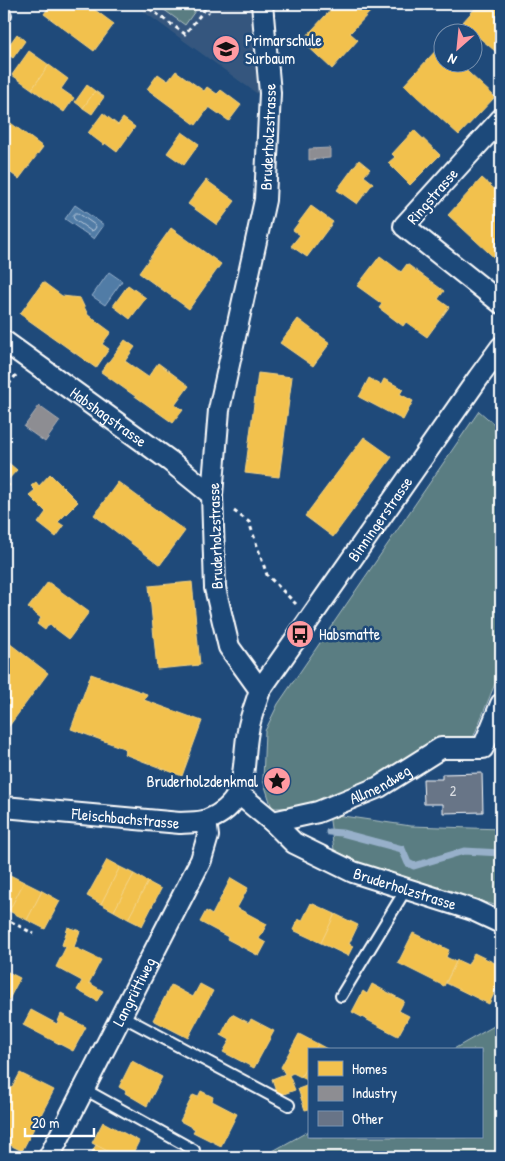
<svg xmlns="http://www.w3.org/2000/svg" width="505" height="1161" font-family="'Patrick Hand',sans-serif">
  <style>
    .built { fill: #35577e }
    .green { fill: #5a7d82; stroke: #acbec0 }
    .water { fill: #517ba6; stroke: #97b0ca }
    .homes { fill: #f2c14e; stroke: #f6d483 }
    .industry { fill: #8d8d92; stroke: #afafb3 }
    .lines { fill: none; stroke-linecap: round; stroke-linejoin: round }
    .shore { stroke: #b9cadb; stroke-width: 1 }
    .stream { stroke: #97b0ca; stroke-width: 7 }
    .building { fill: #687487; stroke: #fff }
    .service-casing { stroke: #fff; stroke-width: 14 }
    .minor-casing { stroke: #fff; stroke-width: 24 }
    .path { stroke: #fff; stroke-width: 3; stroke-dasharray: 4 4; stroke-linecap: butt }
    .service { stroke: #1f4a7a; stroke-width: 10 }
    .minor { stroke: #1f4a7a; stroke-width: 20 }
    .labels { text-anchor: middle; stroke-width: 5; stroke-linejoin: round; paint-order: stroke }
    .number-label { font-size: 14px; fill: #d9dce1 }
    .poi-label { font-size: 16px; fill: #fff; stroke: #1f4a7a; text-anchor: start }
    .street-label { font-size: 16px; fill: #fff; stroke: #1f4a7a }
  </style>
  <rect width="100%" height="100%" fill="#1f4a7a"/>
  <filter id="ink" filterUnits="userSpaceOnUse"><feTurbulence type="fractalNoise" baseFrequency=".02" numOctaves="2"/><feDisplacementMap in="SourceGraphic" scale="10" xChannelSelector="R" yChannelSelector="G"/><feConvolveMatrix kernelMatrix="1 2 1 2 8 2 1 2 1" color-interpolation-filters="sRGB"/></filter>
  <g filter="url(#ink)">
    <path class="built" d="M133 4H251L259 95Z"/>
    <g class="green">
      <path d="M156 4H200L185 25Z"/>
      <path d="M479 411 501 430V446L499 449 501 451V669L471 743 314 807 272 808 263 780 265 731 278 704Z"/>
      <path d="M329 814 411 826 501 829V907L335 857Z"/>
      <path d="M501 1022V1157H262L309 1131V1137H481V1050H452Z"/>
    </g>
    <g class="water">
      <path d="M75 205 104 225 94 239 65 219Z"/>
      <path d="M109 272 122 281 105 305 92 296Z"/>
    </g>
    <g class="homes">
      <path d="M51 4H87L114 24 94 51 44 14Z"/>
      <path d="M336 4H368L373 9 350 33 358 40 332 69 302 41Z"/>
      <path d="M479 4H501V56L462 23Z"/>
      <path d="M17 34 25 41 13 58 4 52Z"/>
      <path d="M440 46 442 49V62H457L495 97 459 135 404 85Z"/>
      <path d="M29 51 49 65 32 89 12 75Z"/>
      <path d="M49 65 68 79 61 89 74 98 64 112 32 89Z"/>
      <path d="M176 71 204 91 207 87 217 94 221 90 241 105 229 121 209 107 196 125 147 89 158 74 168 81Z"/>
      <path d="M87 85 95 91 83 108 75 102Z"/>
      <path d="M95 91 104 97 92 114 83 108Z"/>
      <path d="M103 113 118 125 123 118 135 127 117 152 105 143 104 145 88 133Z"/>
      <path d="M4 118 43 147 19 179 4 168Z"/>
      <path d="M414 130 440 155 410 185 388 163 395 157 392 154Z"/>
      <path d="M182 132 199 144 184 165 167 153Z"/>
      <path d="M359 160 370 169 364 176 373 183 357 204 337 190Z"/>
      <path d="M482 178 501 195V264L448 215Z"/>
      <path d="M206 180 235 201 217 225 188 204Z"/>
      <path d="M311 206 333 222 307 257 291 246 300 235 293 230Z"/>
      <path d="M171 228 221 264 189 309 139 273Z"/>
      <path d="M380 256 401 272 407 264 444 291 438 299 449 307 427 337 406 322 403 326 379 308 382 304 357 286Z"/>
      <path d="M43 282 62 296 80 298 88 315 111 332 102 344 109 349 96 368 20 314Z"/>
      <path d="M128 285 146 298 130 319 113 306Z"/>
      <path d="M298 319 330 343 313 366 280 343Z"/>
      <path d="M125 340 135 347 125 361 148 377 158 363 189 386 175 405 183 410 173 423 101 372Z"/>
      <path d="M258 373 292 377 279 477 245 473Z"/>
      <path d="M369 378 381 385 384 379 403 389 400 394 413 401 403 420 359 397Z"/>
      <path d="M364 437 392 457 333 537 305 516Z"/>
      <path d="M4 459 17 470 6 482 10 485 6 490 4 488Z"/>
      <path d="M50 474 78 502 58 522 64 526 56 537 38 523 46 512 29 495 35 490 31 486 36 482 39 486Z"/>
      <path d="M118 482 185 531 160 565 94 515Z"/>
      <path d="M48 582 89 612 69 639 49 624 45 630 37 624 41 618 28 608Z"/>
      <path d="M192 582 200 665 157 669 149 586Z"/>
      <path d="M9 643 48 673 4 733V650Z"/>
      <path d="M91 674 147 694 144 700 202 721 182 776 124 754 126 749 71 729Z"/>
      <path d="M107 860 120 867 101 904 87 896Z"/>
      <path d="M120 867 134 874 114 911 101 904Z"/>
      <path d="M6 873 24 882 9 911 4 908V877Z"/>
      <path d="M134 874 148 882 128 919 114 911Z"/>
      <path d="M231 878 248 888 237 908 267 924 259 939 266 943 259 956 227 939 228 937 200 922 206 911 212 915Z"/>
      <path d="M24 882 42 891 27 920 9 911Z"/>
      <path d="M148 882 161 889 142 926 128 919Z"/>
      <path d="M42 891 60 901 45 929 27 920Z"/>
      <path d="M311 903 335 914 321 943 293 930 298 919 302 921Z"/>
      <path d="M335 914 358 925 349 944 353 946 348 956 321 943Z"/>
      <path d="M68 927 80 931 74 947 101 960 89 983 103 991 97 1001 77 990 82 981 56 967 66 947 62 945Z"/>
      <path d="M413 933 449 950 446 957 456 962 444 986 398 963Z"/>
      <path d="M474 953 501 966V979L489 1004 446 983 457 960 468 965Z"/>
      <path d="M4 970 20 978 5 1007H4Z"/>
      <path d="M200 984 213 991 188 1038 153 1020 171 985 193 997Z"/>
      <path d="M372 984 404 1001 399 1011 409 1016 398 1036 352 1012 363 991 367 994Z"/>
      <path d="M31 1010 57 1024 61 1014 86 1027 73 1051 23 1025Z"/>
      <path d="M232 1014 249 1023 251 1019 274 1031 254 1068 223 1052 230 1040 221 1035Z"/>
      <path d="M299 1034 318 1044 315 1050H309V1062L301 1077 293 1073 289 1075 295 1090 278 1096 272 1079 285 1074 281 1067Z"/>
      <path d="M318 1044 329 1050H315Z"/>
      <path d="M132 1061 162 1077 147 1106 125 1093 126 1091 119 1087Z"/>
      <path d="M309 1062V1081L301 1077Z"/>
      <path d="M20 1073 54 1090 22 1151 4 1142V1095L8 1086 12 1088Z"/>
      <path d="M309 1085V1109L305 1110 298 1089Z"/>
      <path d="M201 1091 213 1097 212 1101 237 1114 221 1146 193 1132 195 1129 180 1121 193 1095 198 1097Z"/>
      <path d="M103 1122 139 1141 131 1157H119L92 1143Z"/>
      <path d="M96 1145 119 1157H89Z"/>
    </g>
    <g class="industry">
      <path d="M330 148V158L309 160V149Z"/>
      <path d="M39 406 60 421 45 442 24 427Z"/>
    </g>
    <g class="lines">
      <path class="shore" d="M76 213H78L95 225 96 227 94 230 91 231 74 219 73 216Z"/>
      <path class="stream" d="M329 832 342 833 402 849 408 863 414 866 464 851 501 853"/>
    </g>
    <path class="building" d="M482 773 483 812 443 813V804H424L423 779H442V774Z"/>
    <g class="lines">
      <g class="service-casing">
        <g id="service">
          <path d="M4 17 6 15"/>
          <path d="M341 996 406 889"/>
          <path d="M122 1016 289 1105"/>
          <path d="M84 1089 194 1150"/>
        </g>
      </g>
      <g class="minor-casing">
        <g id="minor">
          <path d="M501 119 404 226 501 303"/>
          <path id="s1" d="M4 341 170 461 212 495"/>
          <path id="s2" d="M260 690 229 647 215 588 212 495 219 410 265 200 270 93 262 4"/>
          <path id="s3" d="M239 794 273 822 294 843 353 872 473 910 501 923"/>
          <path id="s4" d="M4 807 180 823C189 822 200 823 207 820 251 803 241 768 248 731 250 717 256 703 260 690L479 377 501 347"/>
          <path id="s5" d="M273 822 318 812 379 787 441 748H483L501 704"/>
          <path id="s6" d="M49 1157 201 860 208 836 206 821"/>
        </g>
      </g>
      <g class="path">
        <path d="M143 4 185 34 205 9 209 13"/>
        <path d="M4 391 16 375"/>
        <path d="M234 511 249 522 267 575 296 604"/>
        <path d="M4 918 34 934"/>
      </g>
      <use href="#service" class="service"/>
      <use href="#minor" class="minor"/>
    </g>
  </g>
  <defs>
    <g id="school-disc" transform="scale(1.4375)"><circle r="9.5" fill="#ff9aa2" stroke="#1f4a7a"/><path d="M0-5L7-2L0 1L-7-2ZM-4 1L0 2.5L4 1V4Q0 6-4 4Z" fill="#111"/></g>
    <g id="bus-disc" transform="scale(1.4375)"><circle r="9.5" fill="#ff9aa2" stroke="#1f4a7a"/><path d="M-5-6H5V4H4V6H2V4H-2V6H-4V4H-5ZM-3.5-4V0h7V-4ZM-3.5 1.2v1.5H-2V1.2ZM2 1.2v1.5H3.5V1.2Z" fill="#111"/></g>
    <g id="sight-disc" transform="scale(1.4375)"><circle r="9.5" fill="#ff9aa2" stroke="#1f4a7a"/><path d="M0-6L1.8-2.2L6-1.7L2.9 1.2L3.7 5.4L0 3.3L-3.7 5.4L-2.9 1.2L-6-1.7L-1.8-2.2Z" fill="#111"/></g>
  </defs>
  <g fill-rule="evenodd">
    <use href="#school-disc" x="226" y="49"/>
    <use href="#bus-disc" x="300" y="634"/>
    <use href="#sight-disc" x="277" y="781"/>
  </g>
  <g class="labels">
    <g class="number-label">
      <text x="453" y="796">2</text>
    </g>
    <g class="poi-label">
      <text x="245" y="46">Primarschule<tspan x="245" dy="18">Surbaum</tspan></text>
      <text x="319" y="640">Habsmatte</text>
      <text x="258" y="787" text-anchor="end">Bruderholzdenkmal</text>
    </g>
    <g class="street-label">
      <text dy="6" stroke="none"><textPath href="#s2" startOffset="570">Bruderholzstrasse</textPath></text>
      <text transform="translate(432 196) rotate(-49)" y="6">Ringstrasse</text>
      <text dy="6" stroke="none"><textPath href="#s1" startOffset="129">Habshagstrasse</textPath></text>
      <text dy="6" stroke="none"><textPath href="#s4" startOffset="561">Binningerstrasse</textPath></text>
      <text transform="translate(215 536) rotate(-92)" y="6">Bruderholzstrasse</text>
      <text dy="6" stroke="none"><textPath href="#s5" startOffset="114">Allmendweg</textPath></text>
      <text dy="6" stroke="none"><textPath href="#s4" startOffset="122">Fleischbachstrasse</textPath></text>
      <text dy="6" stroke="none"><textPath href="#s3" startOffset="194">Bruderholzstrasse</textPath></text>
      <text dy="6" stroke="none"><textPath href="#s6" startOffset="186">Langrüttiweg</textPath></text>
    </g>
  </g>
  <rect width="505" height="1161" fill="none" stroke="#1f4a7a" stroke-width="20"/>
  <rect x="10" y="10" width="485" height="1141" fill="none" stroke="#fff" stroke-width="2" filter="url(#ink)"/>
  <rect x="308" y="1048" width="175" height="90" fill="#1f4a7a" stroke="#7992af"/>
  <rect x="318" y="1061" width="25" height="15" fill="#f2c14e" stroke="#7992af"/>
  <text x="352" y="1074" font-size="15" fill="#ffffff">Homes</text>
  <rect x="318" y="1086" width="25" height="15" fill="#8d8d92" stroke="#7992af"/>
  <text x="352" y="1098" font-size="15" fill="#ffffff">Industry</text>
  <rect x="318" y="1111" width="25" height="15" fill="#687487" stroke="#7992af"/>
  <text x="352" y="1124" font-size="15" fill="#ffffff">Other</text>
  <g transform="translate(458 48) rotate(207)"><circle r="24" fill="#1f4a7a" stroke="#7992af"/>
  <path d="M0-4L9 19L0 12L-9 19Z" fill="#ff9aa2"/>
  <text y="-8" font-size="14" font-weight="bold" text-anchor="middle" fill="#ffffff">N</text>
  </g>
  <path d="M25 1128v8h69v-8" fill="none" stroke="#ffffff" stroke-width="2.5"/>
  <text x="32" y="1128" font-size="15" fill="#ffffff" stroke="#1f4a7a" stroke-width="4" paint-order="stroke">20 m</text>
</svg>
